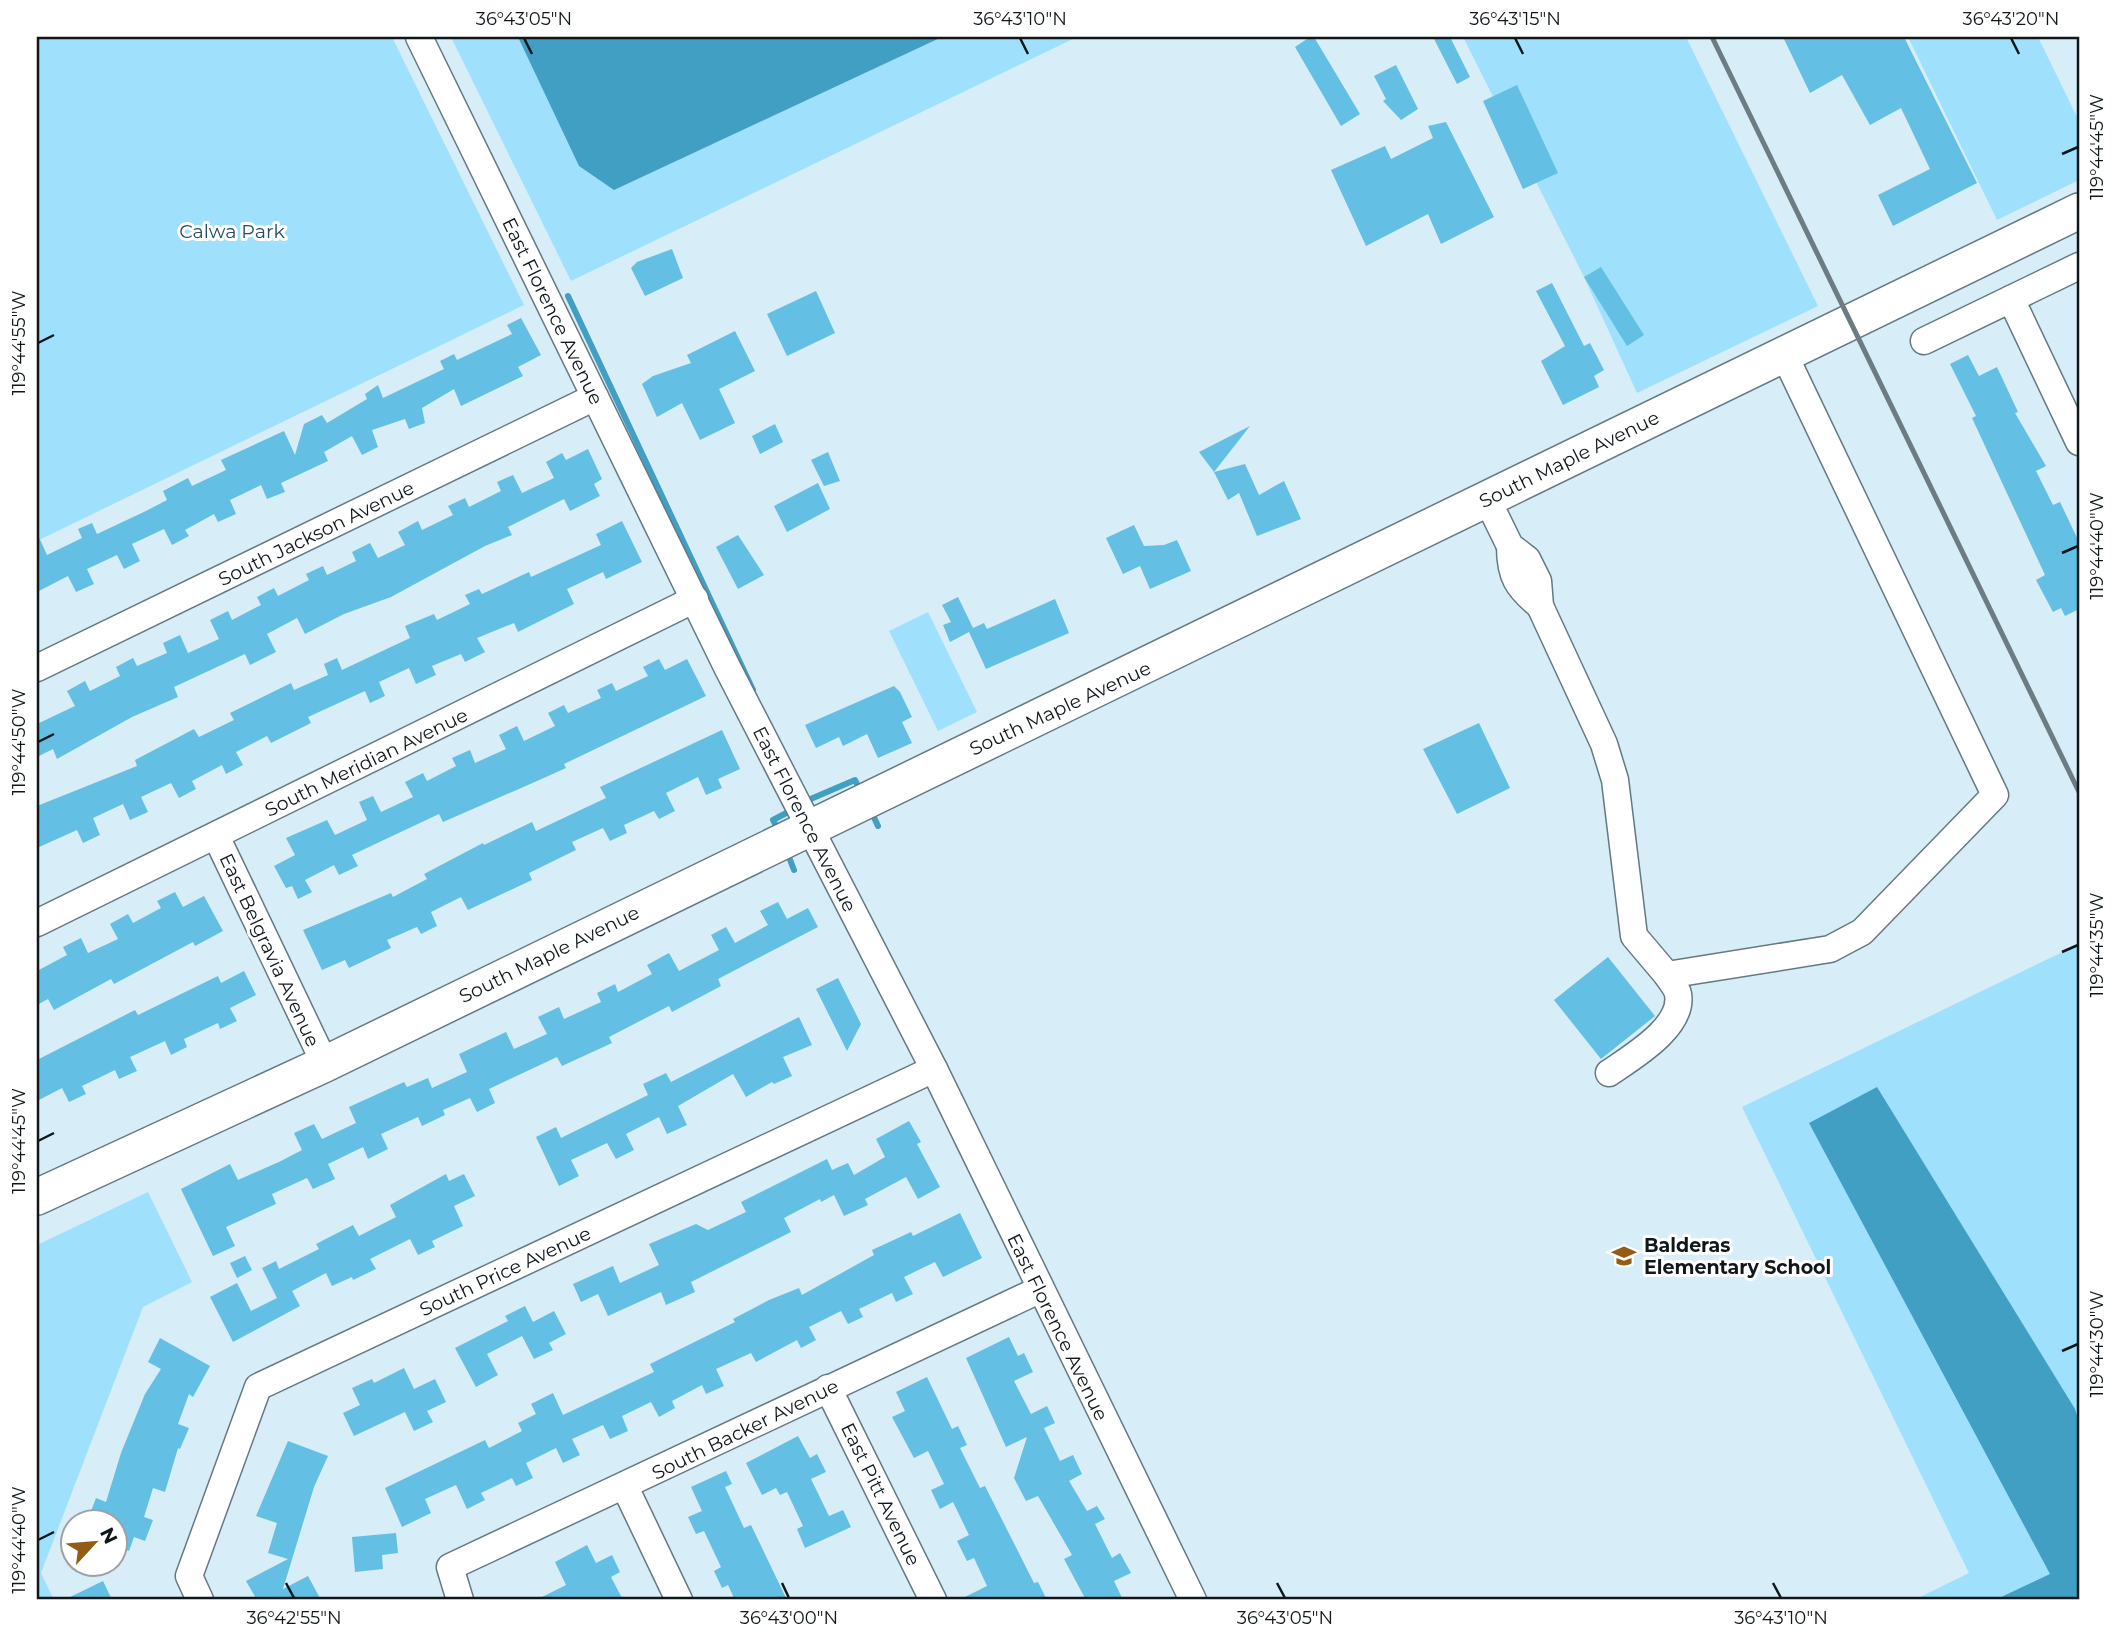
<svg xmlns="http://www.w3.org/2000/svg" width="2116" height="1637" font-family="Montserrat,sans-serif">
  <style>
    .green { fill: #9fe1fc }
    .water { fill: #409fc2 }
    .lines { fill: none; stroke-linecap: round; stroke-linejoin: round }
    .stream { stroke: #409fc2; stroke-width: 6 }
    .building { fill: #63bfe3 }
    .minor-casing { stroke: #657982; stroke-width: 29 }
    .major-casing { stroke: #657982; stroke-width: 38 }
    .minor { stroke: #fff; stroke-width: 26 }
    .major { stroke: #fff; stroke-width: 35 }
    .rail { stroke: #6d7c82; stroke-width: 5 }
    .ticks { fill: none; stroke: #0f171a; stroke-width: 2.5 }
    .labels { text-anchor: middle; stroke-width: 6; stroke-linejoin: round; paint-order: stroke }
    .park-label { font-size: 19px; fill: #244d5d; stroke: #fff }
    .street-label { font-size: 19px; fill: #0f171a; stroke: #fff }
    .poi-label { font-size: 19px; font-weight: bold; fill: #0f171a; stroke: #fff; text-anchor: start }
    .neatline { fill: none; stroke: #0f171a; stroke-width: 2.5 }
    .ticks-label { font-size: 18px; text-anchor: middle; fill: #0f171a }
  </style>
  <rect width="100%" height="100%" fill="#d7edf7"/>
  <g class="green">
    <path d="M37 37H392L524 305 37 541Z"/>
    <path d="M451 37H1077L571 281Z"/>
    <path d="M1463 37H1686L1818 306 1637 393 1584 277Z"/>
    <path d="M1908 37H2038L2079 121V180L1997 220Z"/>
    <path d="M928 612 977 712 938 731 889 631Z"/>
    <path d="M2079 944V1600H1914L1969 1573 1742 1107Z"/>
    <path d="M148 1192 192 1282 143 1307 41 1573 54 1600H37V1245Z"/>
  </g>
  <g class="water">
    <path d="M518 37H942L614 190 579 166Z"/>
    <path d="M1877 1087 2075 1409 2079 1423V1600H1995L2050 1574 1809 1123Z"/>
  </g>
  <g class="lines">
    <g class="stream">
      <path d="M568 296 753 690"/>
      <path d="M806 801 855 780 861 792"/>
      <path d="M871 811 878 826"/>
      <path d="M779 832 773 820 792 810"/>
      <path d="M787 852 794 870"/>
    </g>
  </g>
  <g class="building">
    <path d="M1310 37H1314L1360 114 1341 126 1295 47Z"/>
    <path d="M1433 37H1450L1470 77 1457 84Z"/>
    <path d="M1783 37H1904L1977 183 1893 226 1878 195 1930 169 1901 108 1870 125 1842 75 1810 93Z"/>
    <path d="M1396 65 1418 109 1401 120 1383 101 1386 99 1374 76Z"/>
    <path d="M1517 85 1558 173 1523 189 1483 101Z"/>
    <path d="M1446 122 1494 217 1441 244 1428 214 1366 246 1331 170 1385 146 1391 159 1433 138 1428 126Z"/>
    <path d="M672 249 683 278 645 296 631 268 637 262Z"/>
    <path d="M1601 267 1644 335 1627 346 1584 277Z"/>
    <path d="M1552 283 1584 346 1590 343 1604 370 1594 376 1599 387 1563 405 1541 361 1565 346 1536 291Z"/>
    <path d="M816 291 835 333 787 356 767 314Z"/>
    <path d="M521 318 541 355 518 367 523 376 461 406 454 389 422 408 425 423 409 429 405 419 372 430 378 447 362 455 352 436 324 452 328 461 281 483 285 492 267 499 261 485 230 500 236 514 218 522 214 514 185 530 189 536 172 545 164 529 132 544 140 561 124 569 117 555 87 569 94 584 76 592 68 576 37 592V533L47 555 82 538 78 529 92 523 97 534 146 511 167 500 163 491 188 478 192 486 226 470 221 460 284 431 295 455 304 424 322 415 327 423 367 399 365 394 378 385 383 398 444 369 440 361 454 354 457 360 512 334 507 325Z"/>
    <path d="M735 331 755 371 719 389 735 423 700 440 682 403 657 417 642 384 653 376 691 363 687 355Z"/>
    <path d="M1968 355 1979 376 1997 367 2018 412 2015 413 2046 466 2036 471 2053 505 2060 502 2079 542V609L2065 616 2061 608 2053 612 2036 580 2045 575 1972 418 1976 416 1950 364Z"/>
    <path d="M775 424 783 442 760 454 752 436Z"/>
    <path d="M1250 426 1214 472 1199 452Z"/>
    <path d="M588 449 602 479 594 484 600 496 570 511 564 499 508 527 512 535 485 546 391 597 344 614 305 634 297 618 267 634 276 652 250 665 245 654 174 687 178 697 132 717 57 759 53 749 37 757V724L75 706 67 691 85 681 90 691 120 676 116 667 133 658 137 666 167 653 163 643 180 635 188 653 219 639 210 620 228 611 232 620 261 605 257 597 274 588 278 596 309 580 306 574 323 566 327 575 356 561 352 552 370 543 378 558 405 545 398 532 418 521 422 530 453 515 448 506 465 498 469 507 501 491 497 482 513 475 522 493 554 478 546 462 562 453 566 460Z"/>
    <path d="M828 452 840 481 824 486 811 460Z"/>
    <path d="M1245 464 1259 495 1284 481 1301 519 1257 536 1239 493 1228 500 1214 472Z"/>
    <path d="M818 483 830 509 787 532 774 506Z"/>
    <path d="M622 521 642 562 606 579 603 572 567 589 574 604 518 632 514 623 477 638 485 652 465 662 461 654 432 666 436 675 416 684 409 668 379 682 385 696 370 703 365 691 308 717 311 723 271 743 267 736 236 752 243 765 226 774 222 765 192 781 196 789 179 798 171 783 141 797 148 812 130 820 123 804 93 818 100 835 83 843 77 830 37 848V806L137 766 135 760 194 729 199 737 234 720 230 713 291 683 294 690 328 675 324 664 337 658 342 670 410 638 405 626 434 614 437 620 470 604 465 595 479 589 482 594 529 572 531 577 601 545 596 534Z"/>
    <path d="M1134 525 1144 546 1164 545 1177 540 1191 571 1150 589 1140 566 1123 574 1106 538Z"/>
    <path d="M738 535 764 575 738 589 716 547Z"/>
    <path d="M958 597 973 628 984 623 987 629 1055 599 1069 633 986 669 969 632 950 642 943 625 951 622 942 605Z"/>
    <path d="M659 659 665 670 687 659 706 696 564 764 566 768 537 781 443 822 439 814 371 846 352 855 358 866 339 875 334 865 305 880 312 892 298 899 292 886 286 888 274 866 295 855 286 838 327 820 335 835 367 820 359 802 373 796 381 812 413 797 405 782 423 773 427 781 456 766 452 758 470 750 475 763 506 749 499 735 517 726 524 741 555 726 548 713 564 705 568 713 601 698 597 690 612 683 616 691 648 676 643 667Z"/>
    <path d="M894 686 900 692 912 717 902 722 912 743 878 758 867 734 843 746 839 737 816 748 805 725Z"/>
    <path d="M1479 723 1510 788 1457 814 1423 749Z"/>
    <path d="M722 730 740 769 718 779 722 788 706 795 698 777 666 793 675 811 659 819 654 811 624 825 627 833 610 841 603 828 572 842 576 850 529 873 532 880 468 910 461 897 431 912 437 926 421 934 417 927 387 940 391 948 349 968 345 960 322 970 303 930 391 893 393 897 427 879 424 874 483 843 484 845 532 822 536 831 606 798 600 787Z"/>
    <path d="M175 892 183 907 204 896 223 931 195 946 193 942 114 984 111 979 54 1010 48 999 37 1005V971L67 955 63 947 81 938 88 953 118 939 110 924 128 914 133 923 161 908 157 901Z"/>
    <path d="M778 902 787 919 808 908 818 927 718 979 721 986 672 1012 669 1006 609 1037 612 1043 562 1066 557 1057 489 1089 495 1103 477 1112 470 1098 443 1110 445 1115 422 1126 418 1117 381 1134 388 1149 368 1159 363 1147 328 1164 335 1179 313 1189 307 1178 272 1194 276 1204 226 1227 235 1246 213 1256 181 1189 230 1164 238 1180 281 1161 302 1150 294 1133 314 1124 322 1139 356 1123 349 1107 404 1082 407 1087 428 1078 432 1088 467 1072 459 1054 506 1032 514 1049 547 1034 538 1017 559 1007 564 1019 601 1002 597 993 615 984 618 992 652 974 647 965 669 953 679 971 719 950 711 935 726 927 735 943 768 925 760 911Z"/>
    <path d="M1608 957 1655 1016 1601 1059 1554 1000Z"/>
    <path d="M244 971 256 995 230 1008 237 1021 220 1029 218 1023 184 1039 187 1047 171 1055 165 1041 130 1057 137 1071 119 1079 115 1070 82 1086 86 1094 69 1102 62 1088 37 1101V1060L135 1010 138 1015 218 976 221 983Z"/>
    <path d="M838 978 861 1024 847 1051 816 989Z"/>
    <path d="M799 1017 812 1045 783 1057 792 1076 774 1084 772 1082 746 1097 733 1074 678 1106 687 1125 667 1134 659 1117 626 1134 634 1150 616 1159 607 1143 571 1160 579 1176 559 1186 536 1137 556 1127 561 1138 648 1095 643 1084 666 1073 671 1082Z"/>
    <path d="M909 1121 921 1142 917 1144 940 1187 918 1199 906 1177 865 1199 868 1205 844 1216 834 1195 821 1202 820 1199 784 1218 791 1232 691 1282 695 1292 666 1305 661 1292 608 1316 598 1294 581 1302 573 1284 613 1266 620 1283 659 1265 649 1244 696 1224 708 1230 746 1212 741 1202 827 1159 832 1170 848 1163 854 1175 885 1157 876 1139Z"/>
    <path d="M446 1174 449 1181 464 1174 475 1196 454 1206 463 1226 432 1241 435 1247 418 1255 410 1239 370 1259 376 1269 353 1280 352 1277 332 1286 326 1273 292 1291 300 1306 233 1342 210 1297 237 1283 251 1311 277 1298 262 1268 276 1261 279 1269 319 1249 316 1244 353 1225 359 1236 396 1217 390 1205Z"/>
    <path d="M960 1213 982 1258 943 1277 935 1262 904 1277 913 1294 896 1302 892 1293 859 1309 863 1317 848 1324 841 1311 809 1327 816 1340 801 1348 797 1340 756 1362 751 1353 716 1369 724 1386 706 1394 702 1385 672 1401 675 1408 659 1417 651 1402 622 1416 628 1431 610 1439 603 1425 572 1439 580 1455 563 1463 556 1448 526 1463 533 1478 516 1486 512 1478 481 1493 485 1500 467 1509 456 1485 425 1499 431 1513 402 1527 385 1488 485 1440 489 1448 522 1431 518 1423 536 1414 531 1404 553 1393 563 1415 654 1372 650 1364 735 1322 733 1319 769 1300 799 1288 802 1295 874 1255 872 1250 911 1232 913 1236Z"/>
    <path d="M245 1256 252 1270 237 1278 230 1263Z"/>
    <path d="M525 1306 533 1322 554 1311 566 1334 549 1343 553 1350 534 1359 522 1336 487 1354 498 1375 476 1387 455 1348 508 1321 505 1316Z"/>
    <path d="M1009 1337 1018 1356 1024 1353 1033 1372 1014 1381 1031 1414 1047 1406 1055 1423 1044 1428 1060 1461 1073 1455 1082 1474 1069 1481 1087 1511 1097 1506 1105 1519 1095 1524 1112 1558 1120 1553 1131 1573 1114 1581 1123 1600H1086L1064 1559 1072 1555 1038 1496 1026 1501 1014 1478 1027 1437 1006 1447 966 1358Z"/>
    <path d="M160 1338 210 1366 193 1397 189 1394 178 1424 189 1428 180 1449 178 1448 165 1492 153 1488 144 1517 153 1520 145 1541 134 1537 129 1551 116 1546V1522H87L96 1498 106 1502 121 1453 145 1394 161 1369 148 1362Z"/>
    <path d="M404 1368 414 1389 435 1379 446 1402 427 1411 433 1422 414 1431 405 1412 354 1436 343 1413 360 1405 352 1388 372 1379 374 1383Z"/>
    <path d="M927 1377 952 1429 958 1426 967 1445 960 1448 980 1488 985 1486 1034 1583 1038 1582 1047 1600H959L987 1586 974 1558 967 1561 957 1541 969 1535 953 1502 940 1509 931 1490 944 1484 928 1451 914 1458 892 1417 905 1411 896 1392Z"/>
    <path d="M798 1436 810 1458 817 1454 826 1472 811 1479 829 1516 843 1510 851 1527 805 1548 797 1529 803 1526 787 1492 780 1495 776 1488 762 1495 746 1463Z"/>
    <path d="M288 1441 328 1456 314 1487 283 1589 308 1576 321 1600H257L246 1581 288 1559 268 1553 277 1523 256 1516Z"/>
    <path d="M726 1471 732 1484 725 1487 744 1528 751 1525 787 1600H735L728 1585 722 1588 714 1571 721 1567 704 1531 696 1534 688 1517 702 1511 691 1487Z"/>
    <path d="M396 1533 398 1553 382 1555 383 1569 355 1572 352 1537Z"/>
    <path d="M587 1545 596 1563 612 1555 620 1572 611 1577 623 1600H536L566 1585 555 1562Z"/>
    <path d="M103 1581 112 1600H64Z"/>
  </g>
  <g class="lines">
    <g class="minor-casing">
      <g id="minor">
        <path d="M419 37 727 667 934 1069 1193 1600"/>
        <path d="M2011 299 2079 442"/>
        <path d="M1924 341 2079 266"/>
        <path d="M1487 499 1510 546 1527 559 1538 581 1540 606 1604 744 1615 780 1634 936 1667 975 1830 949 1862 932 1995 795 1784 354"/>
        <path d="M1510 546C1510 576 1517 587 1540 606"/>
        <path d="M37 668 595 397"/>
        <path d="M216 836 325 1064"/>
        <path d="M37 923 695 599"/>
        <path d="M1609 1073C1632 1057 1684 1027 1678 994 1677 988 1670 980 1667 975"/>
        <path d="M828 1388 933 1600"/>
        <path d="M625 1487 679 1600"/>
        <path d="M200 1600 189 1576 258 1387 934 1069"/>
        <path d="M460 1600 450 1567 1039 1290"/>
      </g>
    </g>
    <g class="major-casing">
      <path id="major" d="M37 1197 325 1064 2079 211"/>
    </g>
    <use href="#minor" class="minor"/>
    <use href="#major" class="major"/>
    <path class="rail" d="M1712 37 2079 792"/>
  </g>
  <path class="ticks" d="M524 38 532 54M1020 38 1028 54M1515 38 1523 54M2011 38 2019 54M2062 154 2078 147M38 343 54 335M2062 553 2078 546M38 742 54 734M2062 952 2078 945M38 1141 54 1133M2062 1351 2078 1344M38 1540 54 1532M286 1583 294 1598M782 1583 789 1598M1277 1583 1285 1598M1773 1583 1781 1598"/>
  <defs>
    <g id="school-bare" transform="scale(1.89)"><path d="M0-5L7-2L0 1L-7-2ZM-4 1L0 2.5L4 1V4Q0 6-4 4Z" fill="#925c13" stroke="#fff" stroke-width="2.5" paint-order="stroke"/></g>
  </defs>
  <g fill-rule="evenodd">
    <use href="#school-bare" x="1624" y="1256"/>
  </g>
  <g class="labels">
    <g class="park-label">
      <text x="232" y="238">Calwa Park</text>
    </g>
    <g class="street-label">
      <text transform="translate(553 311) rotate(64)" y="7">East Florence Avenue</text>
      <text transform="translate(1569 459) rotate(-26)" y="7">South Maple Avenue</text>
      <text transform="translate(316 533) rotate(-26)" y="7">South Jackson Avenue</text>
      <text transform="translate(1060 708) rotate(-25)" y="7">South Maple Avenue</text>
      <text transform="translate(366 762) rotate(-26)" y="7">South Meridian Avenue</text>
      <text transform="translate(805 819) rotate(63)" y="7">East Florence Avenue</text>
      <text transform="translate(270 950) rotate(65)" y="7">East Belgravia Avenue</text>
      <text transform="translate(549 954) rotate(-26)" y="7">South Maple Avenue</text>
      <text transform="translate(505 1271) rotate(-25)" y="7">South Price Avenue</text>
      <text transform="translate(1058 1327) rotate(64)" y="7">East Florence Avenue</text>
      <text transform="translate(745 1429) rotate(-26)" y="7">South Backer Avenue</text>
      <text transform="translate(881 1494) rotate(64)" y="7">East Pitt Avenue</text>
    </g>
    <g class="poi-label">
      <text x="1644" y="1252">Balderas<tspan x="1644" dy="22">Elementary School</tspan></text>
    </g>
  </g>
  <rect width="2116" height="1637" fill="none" stroke="#ffffff" stroke-width="77"/>
  <g transform="translate(94 1543) rotate(64)"><circle r="33" fill="#ffffff" stroke="#9fa2a3" stroke-width="2"/>
  <path d="M0-5L12 26L0 18L-12 26Z" fill="#925c13"/>
  <text y="-10" font-size="19" font-weight="bold" text-anchor="middle" fill="#0f171a">N</text>
  </g>
  <rect x="38" y="38" width="2040" height="1560" class="neatline"/>
  <g class="ticks-label">
    <text x="524" y="25">36°43'05"N</text>
    <text x="1020" y="25">36°43'10"N</text>
    <text x="1515" y="25">36°43'15"N</text>
    <text x="2011" y="25">36°43'20"N</text>
    <text transform="translate(2097 147) rotate(-90)" y="6">119°44'45"W</text>
    <text transform="translate(19 343) rotate(-90)" y="6">119°44'55"W</text>
    <text transform="translate(2097 546) rotate(-90)" y="6">119°44'40"W</text>
    <text transform="translate(19 742) rotate(-90)" y="6">119°44'50"W</text>
    <text transform="translate(2097 945) rotate(-90)" y="6">119°44'35"W</text>
    <text transform="translate(19 1141) rotate(-90)" y="6">119°44'45"W</text>
    <text transform="translate(2097 1344) rotate(-90)" y="6">119°44'30"W</text>
    <text transform="translate(19 1540) rotate(-90)" y="6">119°44'40"W</text>
    <text x="294" y="1624">36°42'55"N</text>
    <text x="789" y="1624">36°43'00"N</text>
    <text x="1285" y="1624">36°43'05"N</text>
    <text x="1781" y="1624">36°43'10"N</text>
  </g>
</svg>
